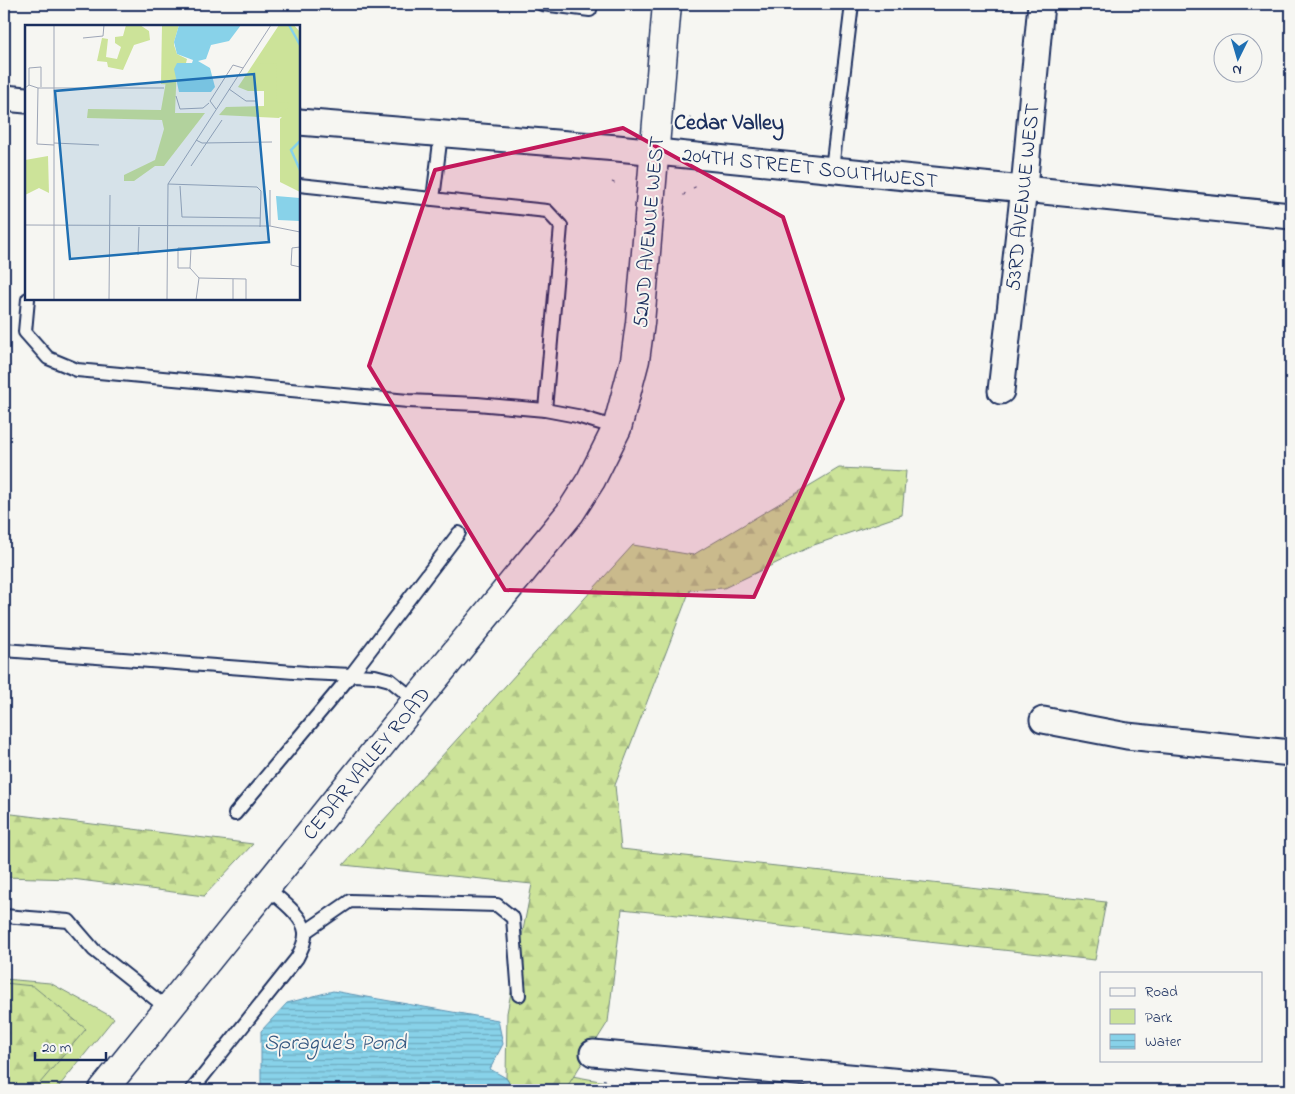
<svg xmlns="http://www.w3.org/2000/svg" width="1295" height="1094" font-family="'Indie Flower',sans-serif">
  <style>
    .green { fill: #cce399; stroke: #74897c }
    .forest { fill: url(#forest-firs); stroke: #74897c }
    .water { fill: url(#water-rules); stroke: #5c91b1 }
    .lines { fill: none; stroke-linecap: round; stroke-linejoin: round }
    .lane-casing { stroke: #1b2f5e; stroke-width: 16 }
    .street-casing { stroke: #1b2f5e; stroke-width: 29 }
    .secondary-casing { stroke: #1b2f5e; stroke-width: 31 }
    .path { stroke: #1b2f5e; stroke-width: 3; stroke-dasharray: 1 4; stroke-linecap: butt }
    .lane { stroke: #f6f6f2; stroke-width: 12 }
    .street { stroke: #f6f6f2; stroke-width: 25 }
    .secondary { stroke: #f6f6f2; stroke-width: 28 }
    .marked { fill: #c2185b; fill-opacity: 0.2; stroke: #c2185b; stroke-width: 4; stroke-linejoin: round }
    .labels { text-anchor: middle; stroke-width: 4; stroke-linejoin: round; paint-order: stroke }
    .street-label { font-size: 21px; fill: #1b2f5e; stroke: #f6f6f2 }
    .neighbourhood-label { font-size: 22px; font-weight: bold; fill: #1b2f5e; stroke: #f6f6f2 }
    .water-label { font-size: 22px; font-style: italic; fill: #365881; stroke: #f6f6f2 }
    .inset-river { fill: none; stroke: #88d2e9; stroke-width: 2.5 }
    .inset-road { fill: none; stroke: #9ea6b7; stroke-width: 1 }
    .view { fill: #1f6fb2; fill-opacity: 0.15; stroke: #1f6fb2; stroke-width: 2.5 }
    .inset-edge { fill: none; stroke: #1b2f5e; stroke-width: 2.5 }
  </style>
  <defs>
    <pattern id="forest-firs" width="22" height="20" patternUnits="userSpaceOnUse" patternTransform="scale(1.25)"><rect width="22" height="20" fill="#cce399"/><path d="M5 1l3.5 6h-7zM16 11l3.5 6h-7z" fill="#afc386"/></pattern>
    <pattern id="water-rules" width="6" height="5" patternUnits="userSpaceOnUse" patternTransform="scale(1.25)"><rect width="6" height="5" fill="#88d2e9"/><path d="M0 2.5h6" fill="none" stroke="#6eabc0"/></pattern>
  </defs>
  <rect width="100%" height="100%" fill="#f6f6f2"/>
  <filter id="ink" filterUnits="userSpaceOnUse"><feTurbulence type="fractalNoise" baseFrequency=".02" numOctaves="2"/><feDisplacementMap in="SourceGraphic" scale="10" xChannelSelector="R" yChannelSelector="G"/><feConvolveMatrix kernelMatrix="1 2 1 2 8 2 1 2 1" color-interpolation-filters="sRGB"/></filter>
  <g filter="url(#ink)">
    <g class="green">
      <path d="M4 979 50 983 114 1018 56 1090H4Z"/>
      <path d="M522 1067 611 1083 610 1090H521Z"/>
    </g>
    <g class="forest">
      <path d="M839 468 906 471 902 515 814 545 724 588 690 590 615 785 621 849 1106 902 1095 960 622 909 608 1022 565 1090H514L506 1078 507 1013 532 884 343 865 633 545 693 555Z"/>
      <path d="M4 813 253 844 204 896 72 879 4 877Z"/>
      <path d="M4 983 33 986 86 1029 34 1090H4Z"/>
    </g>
    <path class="water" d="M333 991 498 1020 503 1044 490 1069 506 1078 514 1090H264L261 1085V1031L287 1003Z"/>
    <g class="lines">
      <g class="lane-casing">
        <g id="lane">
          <path d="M542 4 590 10V4"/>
          <path d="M832 169 852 4"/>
          <path d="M299 185 547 211 561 226 545 410"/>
          <path d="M433 199 441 134"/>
          <path d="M28 299 25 332 48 358 77 370 408 401 477 404 545 410 577 416 617 428"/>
          <path d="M4 650 307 673 375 676 390 680 416 701"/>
          <path d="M235 814 351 675 459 533"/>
          <path d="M4 916 69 921 94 950 168 1009"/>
          <path d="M305 932 350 901 497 905 513 918 519 995"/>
          <path d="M192 1090 297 958C301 950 306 941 305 932 303 915 278 898 266 887"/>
        </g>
      </g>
      <g class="street-casing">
        <g id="street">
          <path d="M4 98 26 100"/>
          <path d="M299 122 617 148 1291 216"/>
          <path d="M1001 391 1024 188 1041 4"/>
          <path d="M1043 720 1127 736 1291 753"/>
          <path d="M593 1053 988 1090"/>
        </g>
      </g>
      <g class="secondary-casing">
        <path id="secondary" d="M103 1090 416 701 570 513 591 480 617 428 635 360 640 323 667 4"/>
      </g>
      <g class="path">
        <path d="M690 118 693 116"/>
        <path d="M699 128 701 126"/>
        <path d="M613 183 615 179"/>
        <path d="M694 187 695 189"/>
        <path d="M684 194 687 196"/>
        <path d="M602 1090 605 1077"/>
      </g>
      <use href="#lane" class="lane"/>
      <use href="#street" class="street"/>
      <use href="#secondary" class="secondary"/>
    </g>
  </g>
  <path class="marked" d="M623 128 783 217 843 399 754 597 505 590 369 366 435 170Z"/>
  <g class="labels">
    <g class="street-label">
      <text transform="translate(810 167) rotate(6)" y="7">204TH STREET SOUTHWEST</text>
      <text transform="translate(1022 197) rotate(-84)" y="7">53RD AVENUE WEST</text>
      <text transform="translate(648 232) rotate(-85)" y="7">52ND AVENUE WEST</text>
      <text transform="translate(366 763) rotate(-51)" y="7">CEDAR VALLEY ROAD</text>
    </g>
    <g class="neighbourhood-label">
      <text x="729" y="129">Cedar Valley</text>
    </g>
    <g class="water-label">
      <text x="335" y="1049">Sprague's Pond</text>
    </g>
  </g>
  <g transform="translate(25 25)">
    <rect width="275" height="275" fill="#f6f6f2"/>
    <path d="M137 0H154L149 17V60L136 59ZM254 0H269L275 7V93L251 92 250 66H223L213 62Z" fill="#cce399"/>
    <path d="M101 0H115L124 6 125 15 109 20 98 45 83 42 82 37 72 36 77 13 83 14 81 32 92 34 96 22 90 18V12L98 11ZM148 17 152 29 162 34 161 38H152L150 88H180L139 141H130L109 156H99V150L130 135 139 104 137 95 62 93 63 84 136 85ZM232 38 252 39 251 78 263 77 264 81 254 93 194 90 201 82 239 81V66H226L217 60ZM23 131 24 168 14 163 0 170V135Z" fill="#cce399"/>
    <path d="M260 0H267L275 10V73L265 34 267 13ZM275 74V167L255 157V94Z" fill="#cce399"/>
    <path d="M154 0H216L204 16 186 20 181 34 173 36 185 43 190 62 186 67H154L149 44 152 38H167L168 35 152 29 149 17ZM251 171 275 173V196L253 195Z" fill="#88d2e9"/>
    <path class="inset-river" d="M264 0 275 20M275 116 266 125 275 145"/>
    <path class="inset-road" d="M29 0V275M58 13 78 11 79 0M4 60V43L16 42V62M0 63 4 60 13 63H139M13 63 12 119 29 120M204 64 221 76H231M151 71 155 84 178 83 184 78M191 84 185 76 208 40 218 43M171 115 177 118 247 117M29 118 74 120M166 141 197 95M143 159 232 162 236 166 235 202M155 161 157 192 235 193M0 200 245 201 275 207M245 201V165M275 222 267 223 266 240 275 242M113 230 114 202M165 243H153V223H166L165 243 174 253M84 275 85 170M142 275 143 159 246 0M171 275 174 253 221 254V275M208 275V254"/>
    <path class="view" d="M229 49 244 217 45 234 30 66Z"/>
    <rect width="275" height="275" class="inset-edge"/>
  </g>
  <rect width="1295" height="1094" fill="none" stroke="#f6f6f2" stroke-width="20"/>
  <rect x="10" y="10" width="1275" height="1074" fill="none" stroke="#1b2f5e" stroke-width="2" filter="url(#ink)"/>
  <rect x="1100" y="972" width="162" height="90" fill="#f6f6f2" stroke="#9ea6b7"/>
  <rect x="1110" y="988" width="25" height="8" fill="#f6f6f2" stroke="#9ea6b7"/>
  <text x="1145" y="996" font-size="15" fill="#1b2f5e">Road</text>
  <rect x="1110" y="1009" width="25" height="15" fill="#cce399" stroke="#9ea6b7"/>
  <text x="1145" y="1022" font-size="15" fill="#1b2f5e">Park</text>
  <rect x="1110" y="1034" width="25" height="15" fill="url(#water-rules)" stroke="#9ea6b7"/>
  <text x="1145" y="1046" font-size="15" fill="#1b2f5e">Water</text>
  <g transform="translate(1238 58) rotate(185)"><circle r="24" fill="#f6f6f2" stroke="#9ea6b7"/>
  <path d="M0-4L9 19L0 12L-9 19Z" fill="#1f6fb2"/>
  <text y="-8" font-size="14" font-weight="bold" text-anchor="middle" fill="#1b2f5e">N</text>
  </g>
  <path d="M35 1052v8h71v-8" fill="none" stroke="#1b2f5e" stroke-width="2.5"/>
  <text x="42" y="1052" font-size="15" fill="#1b2f5e" stroke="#f6f6f2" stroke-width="4" paint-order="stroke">20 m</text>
</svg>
